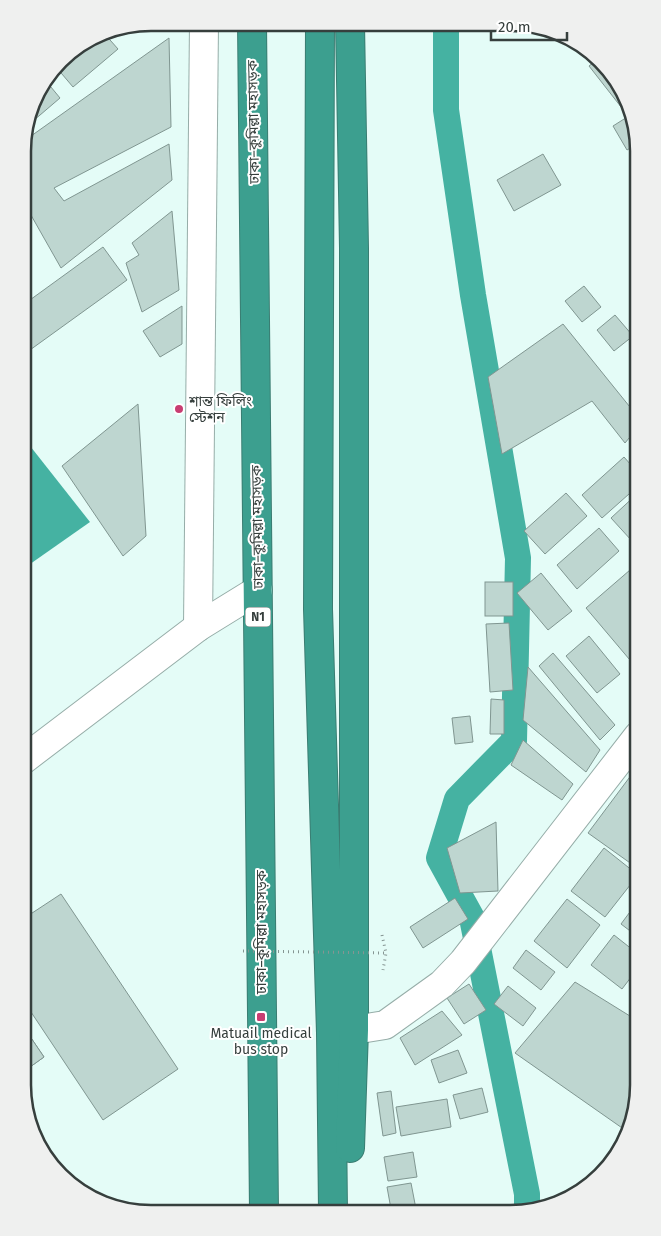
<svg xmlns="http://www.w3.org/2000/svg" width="661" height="1236" font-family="'Fira Sans','Noto Sans Bengali',sans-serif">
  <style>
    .water { fill: #45b2a2 }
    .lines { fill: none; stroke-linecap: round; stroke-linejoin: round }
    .canal { stroke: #45b2a2; stroke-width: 26 }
    .building { fill: #bed6d0; stroke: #809691 }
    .minor-casing { stroke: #96ada8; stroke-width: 30 }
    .highway-casing { stroke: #3a7d72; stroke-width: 30 }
    .path { stroke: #859592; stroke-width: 3; stroke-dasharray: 1 4; stroke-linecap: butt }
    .minor { stroke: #fff; stroke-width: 28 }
    .highway { stroke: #3c9f8f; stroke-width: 28 }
    .path-bridge { stroke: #859592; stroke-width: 3; stroke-dasharray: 1 4; stroke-linecap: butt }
    .poi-dot { fill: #c83d72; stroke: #fff; stroke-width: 2 }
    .labels { text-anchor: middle; stroke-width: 4; stroke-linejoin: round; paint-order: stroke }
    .shield { fill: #fff; stroke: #727977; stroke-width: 1 }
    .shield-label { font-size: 12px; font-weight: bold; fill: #363f3d }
    .street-label { font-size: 14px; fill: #363f3d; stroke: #fff }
    .poi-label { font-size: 14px; fill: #363f3d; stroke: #fff; text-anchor: start }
    .rim { fill: none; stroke: #363f3d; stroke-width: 2.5 }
  </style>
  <rect width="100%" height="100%" fill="#e4fcf7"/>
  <path class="water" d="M23 437 90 522 23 569Z"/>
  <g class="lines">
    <path class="canal" d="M446 24V110L473 295 518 558 514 741 457 799 439 858 472 918 527 1194V1207"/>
  </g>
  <g class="building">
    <path d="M103 32 118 49 73 87 56 67 66 55Z"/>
    <path d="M169 38 171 127 54 188 64 201 169 144 172 180 61 268 23 201 24 141Z"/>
    <path d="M598 59 630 108 625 112 589 66Z"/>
    <path d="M46 81 60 98 26 127 36 94Z"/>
    <path d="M632 114 637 144 627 150 613 126Z"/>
    <path d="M543 154 561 185 514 211 497 180Z"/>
    <path d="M172 211 179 290 142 312 126 263 139 255 132 243Z"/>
    <path d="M103 247 127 280 23 355V305Z"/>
    <path d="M584 286 601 307 582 322 565 301Z"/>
    <path d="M182 306V344L160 357 143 331Z"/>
    <path d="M615 315 633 336 614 351 597 330Z"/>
    <path d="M563 324 638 417V427L625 443 592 401 502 454 488 377Z"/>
    <path d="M138 404 146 536 123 556 62 466Z"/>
    <path d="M624 457 638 473V486L602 518 582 495Z"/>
    <path d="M566 493 587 516 545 554 524 531Z"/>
    <path d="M638 493V535L632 541 611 518Z"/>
    <path d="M599 528 619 551 577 589 557 565Z"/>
    <path d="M630 570 638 580V663L635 666 586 608Z"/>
    <path d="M541 573 572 611 548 630 517 593Z"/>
    <rect x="485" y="582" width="28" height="34"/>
    <path d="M509 623 513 690 490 692 486 624Z"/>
    <path d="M589 636 620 674 597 693 566 656Z"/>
    <path d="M553 653 615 725 600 740 539 666Z"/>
    <path d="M528 667 600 750 586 772 523 720Z"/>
    <path d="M491 699 504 700V734H490Z"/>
    <path d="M470 716 473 742 455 744 452 718Z"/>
    <path d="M523 740 573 784 562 800 511 765Z"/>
    <path d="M632 774 638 780V858L633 865 588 833Z"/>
    <path d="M496 822 498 891 460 893 447 848Z"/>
    <path d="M604 848 638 875 605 917 571 891Z"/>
    <path d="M61 894 178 1069 103 1120 23 1000V919Z"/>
    <path d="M455 898 468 919 423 948 410 927Z"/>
    <path d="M567 899 600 925 567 968 534 941Z"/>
    <path d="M638 901V937L621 924Z"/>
    <path d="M614 935 638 954V968L622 989 591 965Z"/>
    <path d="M526 950 555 972 541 990 513 968Z"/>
    <path d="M575 982 638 1021V1094L625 1130 515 1053Z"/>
    <path d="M469 984 486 1010 464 1024 447 998Z"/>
    <path d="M508 986 536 1008 523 1026 494 1004Z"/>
    <path d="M442 1011 462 1035 415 1065 400 1038Z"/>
    <path d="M25 1029 44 1057 23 1072V1030Z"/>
    <path d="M25 1029 44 1057 23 1072V1030Z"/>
    <path d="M458 1050 467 1073 439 1083 431 1060Z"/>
    <path d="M482 1088 488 1112 460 1119 453 1095Z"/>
    <path d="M391 1091 396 1133 383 1136 377 1093Z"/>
    <path d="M447 1099 451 1127 401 1136 396 1107Z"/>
    <path d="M413 1152 417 1177 388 1181 384 1157Z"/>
    <path d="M411 1183 416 1209H391L387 1187Z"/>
  </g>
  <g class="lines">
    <g class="minor-casing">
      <g id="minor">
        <path d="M198 627 204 23"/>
        <path d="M23 760 198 627 258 590"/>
        <path d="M354 1030 385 1025 442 984 463 962 638 736"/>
      </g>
    </g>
    <g class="highway-casing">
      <g id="highway">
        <path d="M252 23 264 1211"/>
        <path d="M320 24 318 609 331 1033 333 1210"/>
        <path d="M350 1148 354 1030V248L350 24"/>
      </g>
    </g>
    <path class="path" d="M382 935 386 953 383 970"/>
    <use href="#minor" class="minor"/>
    <use href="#highway" class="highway"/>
    <path class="path-bridge" d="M243 951 386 953"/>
  </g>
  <g class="poi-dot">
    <circle cx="179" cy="409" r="5"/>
    <rect x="256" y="1012" width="10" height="10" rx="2.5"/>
  </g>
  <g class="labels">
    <rect class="shield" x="245.5" y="607.5" width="25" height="19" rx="4"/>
    <g class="shield-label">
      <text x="258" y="621">N1</text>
    </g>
    <g class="street-label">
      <text transform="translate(253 122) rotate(-91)" y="5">ঢাকা–কুমিল্লা মহাসড়ক</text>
      <text transform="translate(257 527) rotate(-91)" y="5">ঢাকা–কুমিল্লা মহাসড়ক</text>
      <text transform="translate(261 932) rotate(-90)" y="5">ঢাকা–কুমিল্লা মহাসড়ক</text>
    </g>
    <g class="poi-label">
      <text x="189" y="406">শান্ত ফিলিং<tspan x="189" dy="16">স্টেশন</tspan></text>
      <text x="261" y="1038" text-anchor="middle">Matuail medical<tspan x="261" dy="16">bus stop</tspan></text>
    </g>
  </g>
  <path d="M0 0H661V1236H0ZM151 31H510A120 120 0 0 1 630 151V1085A120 120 0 0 1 510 1205H151A120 120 0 0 1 31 1085V151A120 120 0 0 1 151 31Z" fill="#eff0ef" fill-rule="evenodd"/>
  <path class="rim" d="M151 31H510A120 120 0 0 1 630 151V1085A120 120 0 0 1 510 1205H151A120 120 0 0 1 31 1085V151A120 120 0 0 1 151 31Z"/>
  <path d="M491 32v8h76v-8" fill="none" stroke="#363f3d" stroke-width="2.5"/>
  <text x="498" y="32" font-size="15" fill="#363f3d" stroke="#ffffff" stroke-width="4" paint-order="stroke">20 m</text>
</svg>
